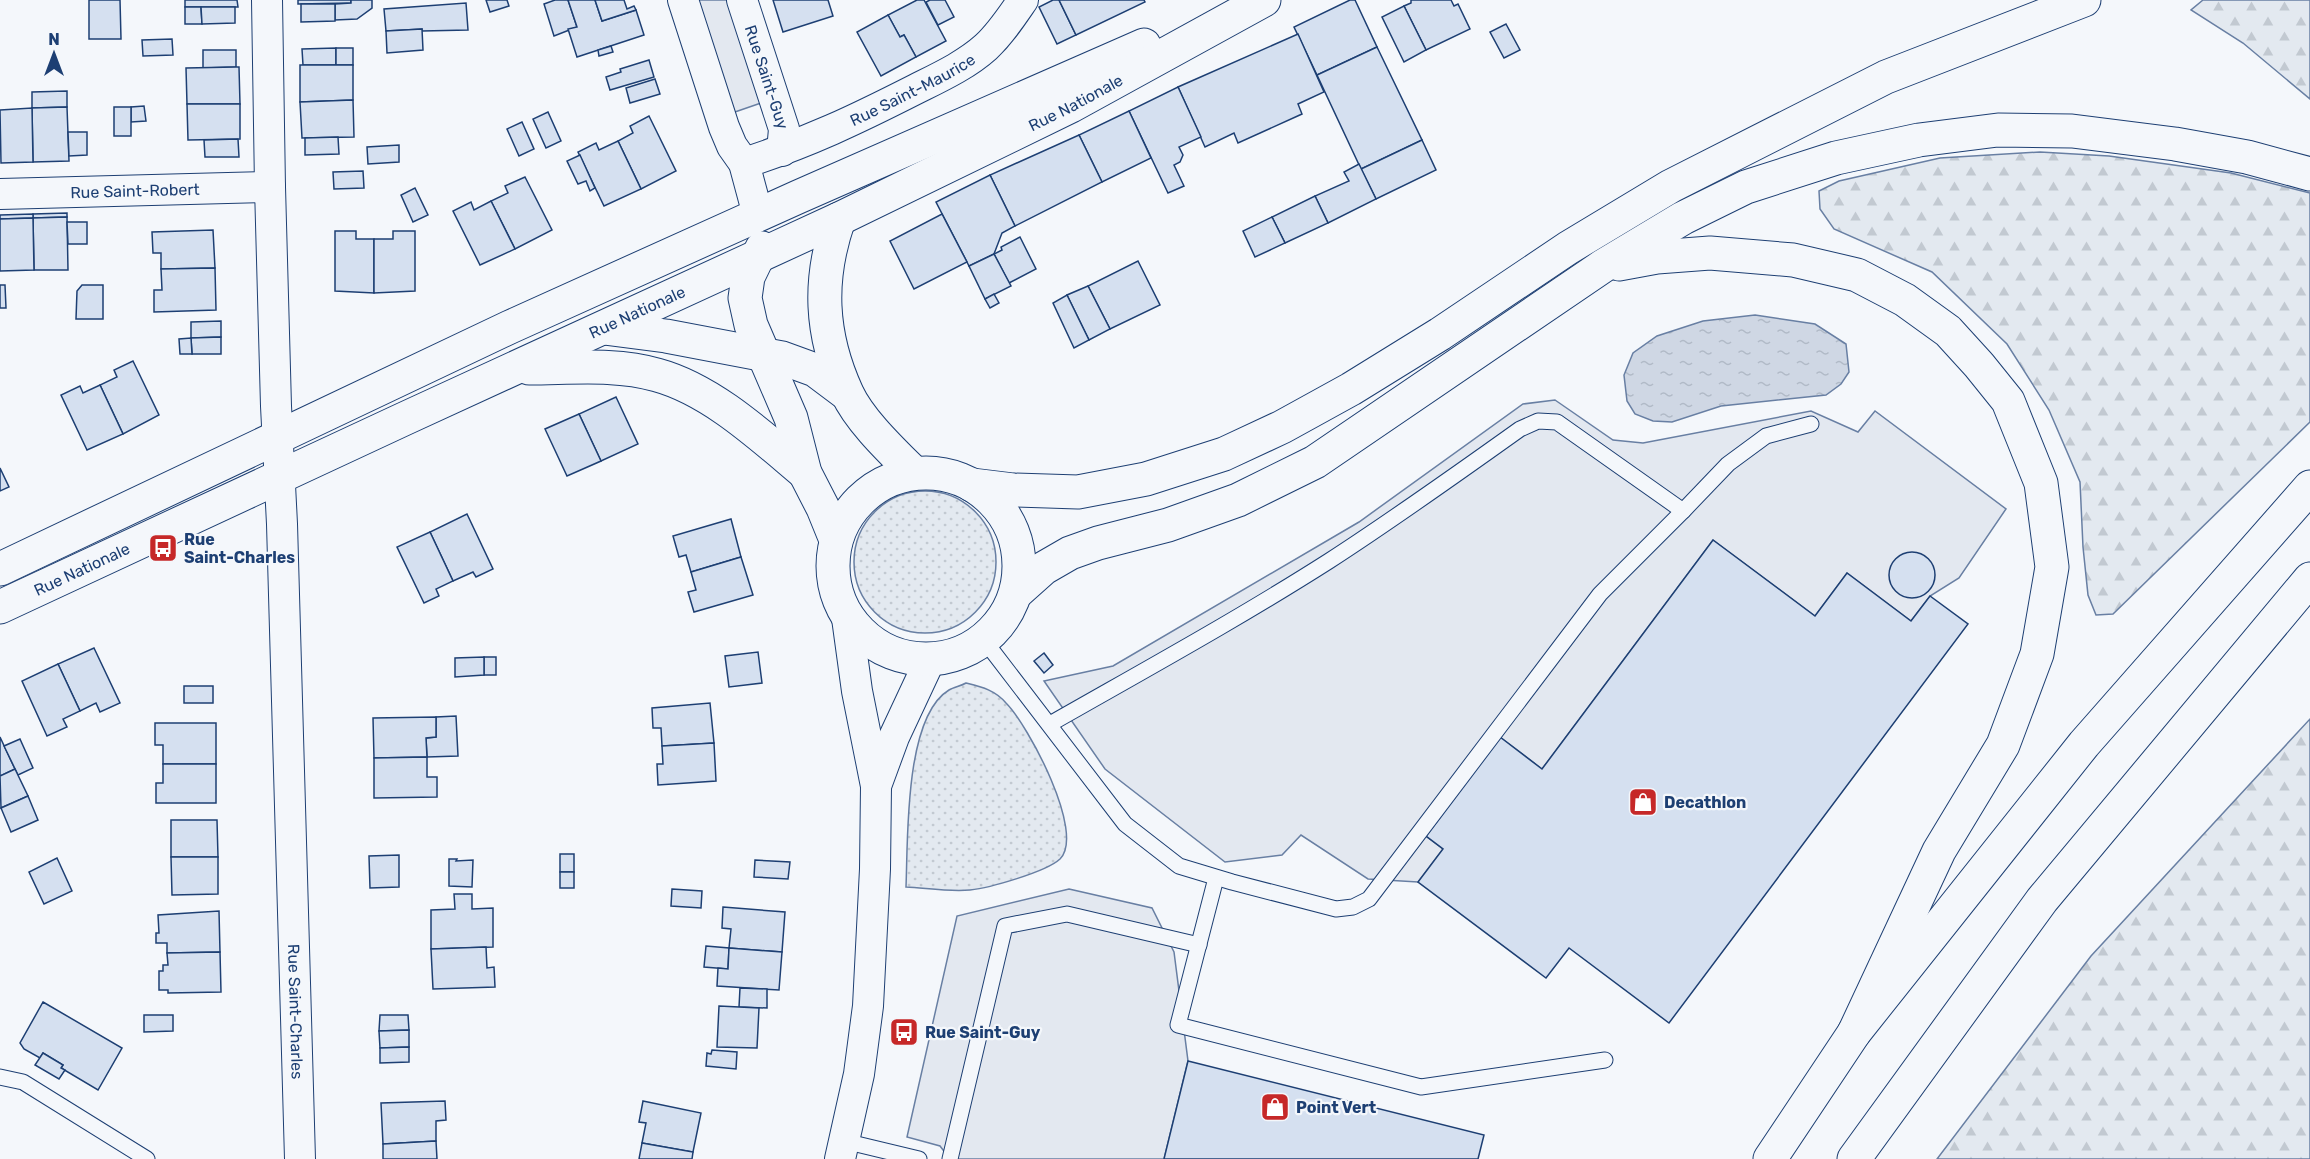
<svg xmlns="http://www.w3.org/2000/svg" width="2310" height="1159" font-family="Rubik,sans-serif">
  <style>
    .grass { fill: url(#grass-dots); stroke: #687fa3; stroke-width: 1.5 }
    .forest { fill: url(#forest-firs); stroke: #687fa3; stroke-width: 1.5 }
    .parking { fill: #e3e8f0; stroke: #687fa3; stroke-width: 1.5 }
    .water { fill: url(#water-ripples); stroke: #687fa3; stroke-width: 1.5 }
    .building { fill: #d5e0f0; stroke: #1d3f73; stroke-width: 1.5 }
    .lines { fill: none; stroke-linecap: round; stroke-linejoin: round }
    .lane-casing { stroke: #1d3f73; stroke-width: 17 }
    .street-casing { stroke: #1d3f73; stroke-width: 32 }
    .primary-casing { stroke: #1d3f73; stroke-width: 35 }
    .highway-casing { stroke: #1d3f73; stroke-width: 35 }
    .lane { stroke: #f4f7fb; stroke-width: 15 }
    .street { stroke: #f4f7fb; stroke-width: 30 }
    .primary { stroke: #f4f7fb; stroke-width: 33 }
    .highway { stroke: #f4f7fb; stroke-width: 33 }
    .labels { text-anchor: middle; stroke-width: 4.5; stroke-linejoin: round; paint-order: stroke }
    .street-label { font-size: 16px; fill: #1d3f73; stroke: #f4f7fb }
    .poi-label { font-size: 16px; font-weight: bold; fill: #1d3f73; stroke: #f4f7fb; text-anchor: start }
  </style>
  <defs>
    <pattern id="grass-dots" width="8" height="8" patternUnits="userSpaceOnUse" patternTransform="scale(1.5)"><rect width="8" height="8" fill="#e3e9f0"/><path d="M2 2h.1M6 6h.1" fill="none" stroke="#c2c9d1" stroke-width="1.8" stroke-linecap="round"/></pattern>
    <pattern id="forest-firs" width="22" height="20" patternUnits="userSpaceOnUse" patternTransform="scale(1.5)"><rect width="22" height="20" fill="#e3e9f0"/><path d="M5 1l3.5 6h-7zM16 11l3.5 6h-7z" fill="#c2c9d1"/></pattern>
    <pattern id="water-ripples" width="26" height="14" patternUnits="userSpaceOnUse" patternTransform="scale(1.5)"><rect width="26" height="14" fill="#cfd7e4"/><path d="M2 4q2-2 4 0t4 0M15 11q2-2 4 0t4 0" fill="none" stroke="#b1bac7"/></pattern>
  </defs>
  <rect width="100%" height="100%" fill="#f4f7fb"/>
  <g class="grass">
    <circle cx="925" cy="562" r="71"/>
    <path d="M966 683C982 687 995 690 1006 703 1028 725 1086 833 1060 859 1046 872 989 888 970 890 949 892 926 888 906 887 908 841 904 717 949 690 954 687 961 686 966 683Z"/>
  </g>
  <g class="forest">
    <path d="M2203 0H2310V99L2243 43 2191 10Z"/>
    <path d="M2040 152 2109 156 2231 173 2310 193V422L2113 614 2096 615 2088 595 2083 547 2080 482 2049 410 2007 344 1932 272 1834 229 1820 209 1819 191 1839 181 1940 158Z"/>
    <path d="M2310 719V1159H1937L2091 956Z"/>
  </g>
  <g class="parking">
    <path d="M694 0H727L761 103 732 113Z"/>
    <path d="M1555 400 1613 440 1643 443 1811 411 1858 432 1875 411 2006 509 1959 578 1930 596 1911 621 1847 573 1815 616 1713 540 1542 769 1501 738 1426 836 1443 849 1418 882 1368 879 1301 835 1282 855 1225 862 1105 769 1044 681 1113 666 1359 522 1523 404Z"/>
    <path d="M1069 889 1152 908 1174 952 1188 1061 1164 1159H950L940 1146 907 1137 957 916Z"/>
  </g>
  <path class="water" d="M1755 315 1815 324 1846 344 1849 372 1841 384 1826 395 1721 406 1672 422 1653 421 1635 414 1627 401 1624 375 1633 353 1657 336 1703 321Z"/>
  <g class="building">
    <path d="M89 0H120L121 39H89Z"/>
    <path d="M185 0H237L238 7H185Z"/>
    <path d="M298 0H351V3L298 4Z"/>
    <path d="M351 0H372V8L357 19 335 20V4L351 3Z"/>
    <path d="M486 0H507L509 6 490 12Z"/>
    <path d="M555 0H568L577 27 554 36 544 4Z"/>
    <path d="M568 0H595L602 21 636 10 644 35 577 57 568 29 577 27Z"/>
    <path d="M595 0H624L627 9 634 6 636 10 602 21Z"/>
    <path d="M773 0H828L833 16 783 32Z"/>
    <path d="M917 0H924L946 41 916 57 904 35 900 37 888 15Z"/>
    <path d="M930 0H945L954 17 938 25 926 2Z"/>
    <path d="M1053 0H1059L1076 35 1057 44 1039 7Z"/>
    <path d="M1059 0H1144L1145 2 1076 35Z"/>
    <path d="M1350 0H1355L1377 47 1317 75 1294 27Z"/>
    <path d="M1411 0H1451L1454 6 1458 4 1470 29 1426 50 1404 6 1411 3Z"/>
    <path d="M466 3 468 30 422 31V29L386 31 384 9Z"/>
    <path d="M301 4H335V21L301 22Z"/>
    <path d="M1404 6 1426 50 1404 62 1382 17Z"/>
    <path d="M185 7H201L202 24H185Z"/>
    <path d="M201 7H235V23L202 24Z"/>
    <path d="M888 15 900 37 904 35 916 57 881 76 857 32Z"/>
    <path d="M1506 24 1520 50 1504 58 1490 32Z"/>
    <path d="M422 29 423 50 387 53 386 31Z"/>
    <path d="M1298 34 1324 92 1298 104 1302 114 1238 143 1234 133 1205 147 1178 87Z"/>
    <path d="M172 39 173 55 143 56 142 40Z"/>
    <path d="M611 46 613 52 599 56 598 50Z"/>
    <path d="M1377 47 1422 140 1361 169 1317 75Z"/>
    <path d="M336 48V65H303L302 49Z"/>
    <rect x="336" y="48" width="17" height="17"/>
    <path d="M203 50H236V67L203 68Z"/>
    <path d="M649 60 654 77 610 90 606 77 621 72 620 69Z"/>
    <path d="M300 65H353V100L300 102Z"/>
    <path d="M236 67H239L240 104H187L186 68Z"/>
    <path d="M655 79 660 94 630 103 626 88Z"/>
    <path d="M1178 87 1201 137 1179 147 1183 155 1180 162 1174 165 1184 186 1168 193 1129 111Z"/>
    <path d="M67 91V107L32 108V92Z"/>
    <path d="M353 100 354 137 302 138 300 102Z"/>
    <path d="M187 104H240V139L188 140Z"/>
    <path d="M144 106 146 121 131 122V107Z"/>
    <path d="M67 107 69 161 33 162 32 108Z"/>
    <rect x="114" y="107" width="17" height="29"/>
    <path d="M32 108 33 162 1 163 0 110Z"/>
    <path d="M1129 111 1151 158 1102 182 1079 135Z"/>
    <path d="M548 112 561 141 546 148 533 119Z"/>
    <path d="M649 116 676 171 641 189 618 141 633 133 630 126Z"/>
    <path d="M522 122 534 149 519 156 507 129Z"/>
    <path d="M68 132H87V155L69 156Z"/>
    <path d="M1079 135 1102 182 1015 226 990 175Z"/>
    <path d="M338 137 339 154 305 155V138Z"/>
    <path d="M238 139 239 157H205L204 140Z"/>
    <path d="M1422 140 1436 170 1376 199 1361 169Z"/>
    <path d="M618 141 641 189 604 206 578 152 596 143 599 150Z"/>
    <path d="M399 145V162L368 164 367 147Z"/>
    <path d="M580 155 595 188 590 191 586 181 578 184 567 161Z"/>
    <path d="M1359 164 1376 199 1328 223 1315 196 1349 181 1344 172Z"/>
    <path d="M363 171 364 188 334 189 333 172Z"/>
    <path d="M990 175 1015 226 1002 233 994 254 969 266 936 202Z"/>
    <path d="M525 177 552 230 515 249 491 201 508 193 505 186Z"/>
    <path d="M415 188 428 215 413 222 401 195Z"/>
    <path d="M1315 196 1328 223 1285 243 1272 217Z"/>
    <path d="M491 201 515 249 480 265 453 211 471 202 474 210Z"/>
    <path d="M67 213V217L33 218V214Z"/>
    <path d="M33 214V218L0 219V215Z"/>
    <path d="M942 214 967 262 914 289 890 241Z"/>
    <path d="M67 217 68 270H34L33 218Z"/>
    <path d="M1272 217 1285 243 1255 257 1243 231Z"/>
    <path d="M33 218 34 270 0 271V219Z"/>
    <path d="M67 222H87V244H68Z"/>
    <path d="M213 230 215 268 161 269V253H153L152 232Z"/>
    <path d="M335 231H356V239H374V293L335 291Z"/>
    <path d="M393 231H415V291L374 293V239H393Z"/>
    <path d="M1020 237 1036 269 1009 283 994 254 1002 250 1001 247Z"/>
    <path d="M994 254 1011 286 985 299 969 266Z"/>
    <path d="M1138 261 1160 305 1110 329 1088 286Z"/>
    <path d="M215 268 216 310 154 312V290H162L161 269Z"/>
    <path d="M0 285H5L6 308H0Z"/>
    <path d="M82 285H103V319H76L77 291Z"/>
    <path d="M1088 286 1110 329 1089 340 1067 295Z"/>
    <path d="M994 294 999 303 990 308 985 299Z"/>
    <path d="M1067 295 1089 340 1074 348 1053 303Z"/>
    <path d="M221 321V337L191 338V322Z"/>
    <path d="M221 337V354H192L191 338Z"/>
    <path d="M191 338 192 354H180L179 339Z"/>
    <path d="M133 361 159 415 123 434 100 385 117 377 114 370Z"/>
    <path d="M100 385 123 434 87 450 61 395 80 386 83 393Z"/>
    <path d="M616 397 638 444 601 461 579 414Z"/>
    <path d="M579 414 601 461 567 476 545 429Z"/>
    <path d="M0 468 9 487 0 491Z"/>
    <path d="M467 514 493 569 476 577 473 572 453 581 430 532Z"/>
    <path d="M731 519 741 557 691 572 686 555 679 557 673 536Z"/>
    <path d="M430 532 453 581 436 589 439 596 424 603 397 547Z"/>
    <path d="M1713 540 1815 616 1847 573 1911 621 1930 596 1968 624 1669 1023 1569 948 1546 978 1418 882 1443 849 1426 836 1500 737 1542 769Z"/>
    <circle cx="1912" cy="575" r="23"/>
    <path d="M741 557 753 595 694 612 688 592 696 590 691 572Z"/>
    <path d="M94 648 120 703 100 712 96 703 80 711 58 664Z"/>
    <path d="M758 652 762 683 729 687 725 656Z"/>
    <path d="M1044 653 1053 665 1044 673 1034 661Z"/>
    <rect x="484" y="657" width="12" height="18"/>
    <path d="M484 657V675L455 677V658Z"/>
    <path d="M58 664 80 711 63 719 67 727 47 736 22 681Z"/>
    <rect x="184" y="686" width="29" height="17"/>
    <path d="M710 703 714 743 662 746 661 728H653L652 708Z"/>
    <path d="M456 716 458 756 427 757 426 738 436 737V717Z"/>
    <path d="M436 717V737L426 738 427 757 374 758 373 718Z"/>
    <path d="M155 723H216V764H163V745H155Z"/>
    <path d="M0 737 15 769 0 776Z"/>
    <path d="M20 739 33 768 18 775 4 746Z"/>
    <path d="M714 743 716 781 658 785 657 764H663L662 746Z"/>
    <path d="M427 757V777H437V797L374 798V758Z"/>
    <path d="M163 764H216V803H156V783H163Z"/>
    <path d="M15 769 28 796 1 808 0 776Z"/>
    <path d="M28 796 38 820 11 832 1 808Z"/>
    <path d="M171 820H217L218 857H171Z"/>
    <rect x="560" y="854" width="14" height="18"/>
    <path d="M399 855V887L370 888 369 856Z"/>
    <path d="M171 857H218V894L172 895Z"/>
    <path d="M57 858 72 891 44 904 29 872Z"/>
    <path d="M449 859H457L456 861 473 860 472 887 449 886Z"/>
    <path d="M755 860 790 862 788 879 754 877Z"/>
    <rect x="560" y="872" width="14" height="16"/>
    <path d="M672 889 702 891 701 908 671 906Z"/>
    <path d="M454 894H472V909L493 908V947L431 949V910L455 909Z"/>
    <path d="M723 907 785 912 782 952 729 948 731 929 722 928Z"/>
    <path d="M219 911 220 952 167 953V943H156V933H159L158 915Z"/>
    <path d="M706 946 729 948 728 969 704 967Z"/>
    <path d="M486 947 487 968 494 967 495 987 433 989 431 949Z"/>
    <path d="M729 948 782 952 779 990 717 986 718 968 728 969Z"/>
    <path d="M220 952 221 992 168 993V990H159V971H163V965H168L167 953Z"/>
    <path d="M740 988 767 989V1008L739 1007Z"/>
    <path d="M43 1002 122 1048 98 1090 61 1068 63 1065 43 1053 40 1058 24 1049 20 1043Z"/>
    <path d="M719 1006 759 1008 757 1048 717 1047Z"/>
    <path d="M144 1015H173V1031L144 1032Z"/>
    <path d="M380 1015H408L409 1030 379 1031Z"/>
    <path d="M409 1030V1047L380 1048 379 1031Z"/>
    <path d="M409 1047V1062L380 1063V1048Z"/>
    <path d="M712 1050 737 1052 736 1069 706 1066 707 1053 711 1054Z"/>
    <path d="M43 1053 63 1065 61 1068 65 1070 59 1079 35 1065Z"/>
    <path d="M1188 1061 1484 1135 1478 1159H1164Z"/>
    <path d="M445 1101 446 1120 436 1121V1141L383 1144 381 1103Z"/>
    <path d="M643 1101 701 1113 693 1152 642 1143 646 1123 639 1122Z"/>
    <path d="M436 1141 437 1159H383V1144Z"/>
    <path d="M642 1143 693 1152 692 1159H639Z"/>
  </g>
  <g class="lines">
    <g class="lane-casing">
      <g id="lane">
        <path d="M984 640 1125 824 1179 866 1232 882 1336 909 1353 907 1369 899 1600 594 1683 511"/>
        <path d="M1050 724C1143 671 1238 619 1329 561 1394 519 1457 474 1520 429L1538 421 1557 422 1683 511 1728 464 1766 436 1811 424"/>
        <path d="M1216 878 1178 1025 1421 1087 1605 1060"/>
        <path d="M0 1077 23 1082 147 1159"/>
        <path d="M844 1141 919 1159"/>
        <path d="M950 1159 1005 926 1067 914 1199 945"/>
      </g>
    </g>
    <g class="street-casing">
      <g id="street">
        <path id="s1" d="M267 0 270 187 276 406 282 524 300 1159"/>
        <path d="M683 0 724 127 732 146 744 163 758 215"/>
        <path id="s2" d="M742 0 784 129 782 151"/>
        <path id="s3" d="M744 163C807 143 857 119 916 89 940 77 966 65 986 47 1001 33 1012 16 1023 0"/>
        <path id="s4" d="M0 194 270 187"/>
        <path d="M876 786 894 737 930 660"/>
        <path d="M840 1159 859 1074 868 1006 875 869 876 786 857 691 847 618"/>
      </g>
    </g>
    <g class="primary-casing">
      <g id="primary">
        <path d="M839 219C818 279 820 334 847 393 860 421 892 451 914 473"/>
        <path d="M762 248 748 277 745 298 751 325 791 418 805 473 823 508 836 540"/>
        <path d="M604 328 666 336 782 358 815 370 847 394"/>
        <path d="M529 368C571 368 616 363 657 375 712 390 762 437 805 473"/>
        <circle cx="926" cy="566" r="93"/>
        <path d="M0 569 510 327 798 197 1144 45"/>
        <path id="s5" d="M0 607 406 418 839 219 1071 106 1264 0"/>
      </g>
    </g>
    <g class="highway-casing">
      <g id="highway">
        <path d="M1619 264 1657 257 1710 253 1793 260 1857 275 1905 300 1948 331 1979 365 2008 401 2041 483 2052 567 2037 654 2003 745 1939 851 1854 1033"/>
        <path d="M972 485 1013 490 1078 492 1146 479 1224 454 1282 427 1351 389 1440 334 1568 248 1671 186 1886 77 2084 0"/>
        <path d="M1016 593 1044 568 1070 553 1098 543 1168 525 1238 500 1315 462 1603 266 1683 218 1746 187 1836 158 1919 140 1998 130 2072 131 2175 144 2247 157 2310 174"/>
        <path d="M1770 1159 1854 1033 2084 744 2310 487"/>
        <path d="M1854 1159 2042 900 2310 579"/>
      </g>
    </g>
    <use href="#lane" class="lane"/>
    <use href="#street" class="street"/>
    <use href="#primary" class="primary"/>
    <use href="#highway" class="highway"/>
  </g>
  <defs>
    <g id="bus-square" transform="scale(1.5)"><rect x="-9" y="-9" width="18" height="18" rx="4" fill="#c62828" stroke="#f4f7fb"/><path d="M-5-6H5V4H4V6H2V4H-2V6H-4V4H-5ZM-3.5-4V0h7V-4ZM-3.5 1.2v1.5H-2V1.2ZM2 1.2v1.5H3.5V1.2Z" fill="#fff"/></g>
    <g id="shop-square" transform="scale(1.5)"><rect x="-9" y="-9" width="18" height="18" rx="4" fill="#c62828" stroke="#f4f7fb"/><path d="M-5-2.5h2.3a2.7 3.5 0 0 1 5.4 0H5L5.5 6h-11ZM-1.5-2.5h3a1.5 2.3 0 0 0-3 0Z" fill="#fff"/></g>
  </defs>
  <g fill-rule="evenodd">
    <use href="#bus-square" x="163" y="548"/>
    <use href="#shop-square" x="1643" y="802"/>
    <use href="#bus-square" x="904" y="1032"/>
    <use href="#shop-square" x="1275" y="1107"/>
  </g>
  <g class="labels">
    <g class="street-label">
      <text dy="6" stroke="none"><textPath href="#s2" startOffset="81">Rue Saint-Guy</textPath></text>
      <text dy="6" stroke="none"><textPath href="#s3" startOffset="184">Rue Saint-Maurice</textPath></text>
      <text dy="6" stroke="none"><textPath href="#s5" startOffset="1188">Rue Nationale</textPath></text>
      <text dy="6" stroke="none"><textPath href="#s4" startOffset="135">Rue Saint-Robert</textPath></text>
      <text dy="6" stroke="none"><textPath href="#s5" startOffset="702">Rue Nationale</textPath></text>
      <text dy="6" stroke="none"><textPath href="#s5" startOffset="90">Rue Nationale</textPath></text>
      <text dy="6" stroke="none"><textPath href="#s1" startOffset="1012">Rue Saint-Charles</textPath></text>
    </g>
    <g class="poi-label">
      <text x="184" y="545">Rue<tspan x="184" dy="18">Saint-Charles</tspan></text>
      <text x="1664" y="808">Decathlon</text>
      <text x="925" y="1038">Rue Saint-Guy</text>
      <text x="1296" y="1113">Point Vert</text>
    </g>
  </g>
  <g transform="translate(54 54)" stroke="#f4f7fb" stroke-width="4.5" paint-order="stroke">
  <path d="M0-4.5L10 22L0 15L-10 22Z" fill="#1d3f73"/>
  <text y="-9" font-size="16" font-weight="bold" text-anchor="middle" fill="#1d3f73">N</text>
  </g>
</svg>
